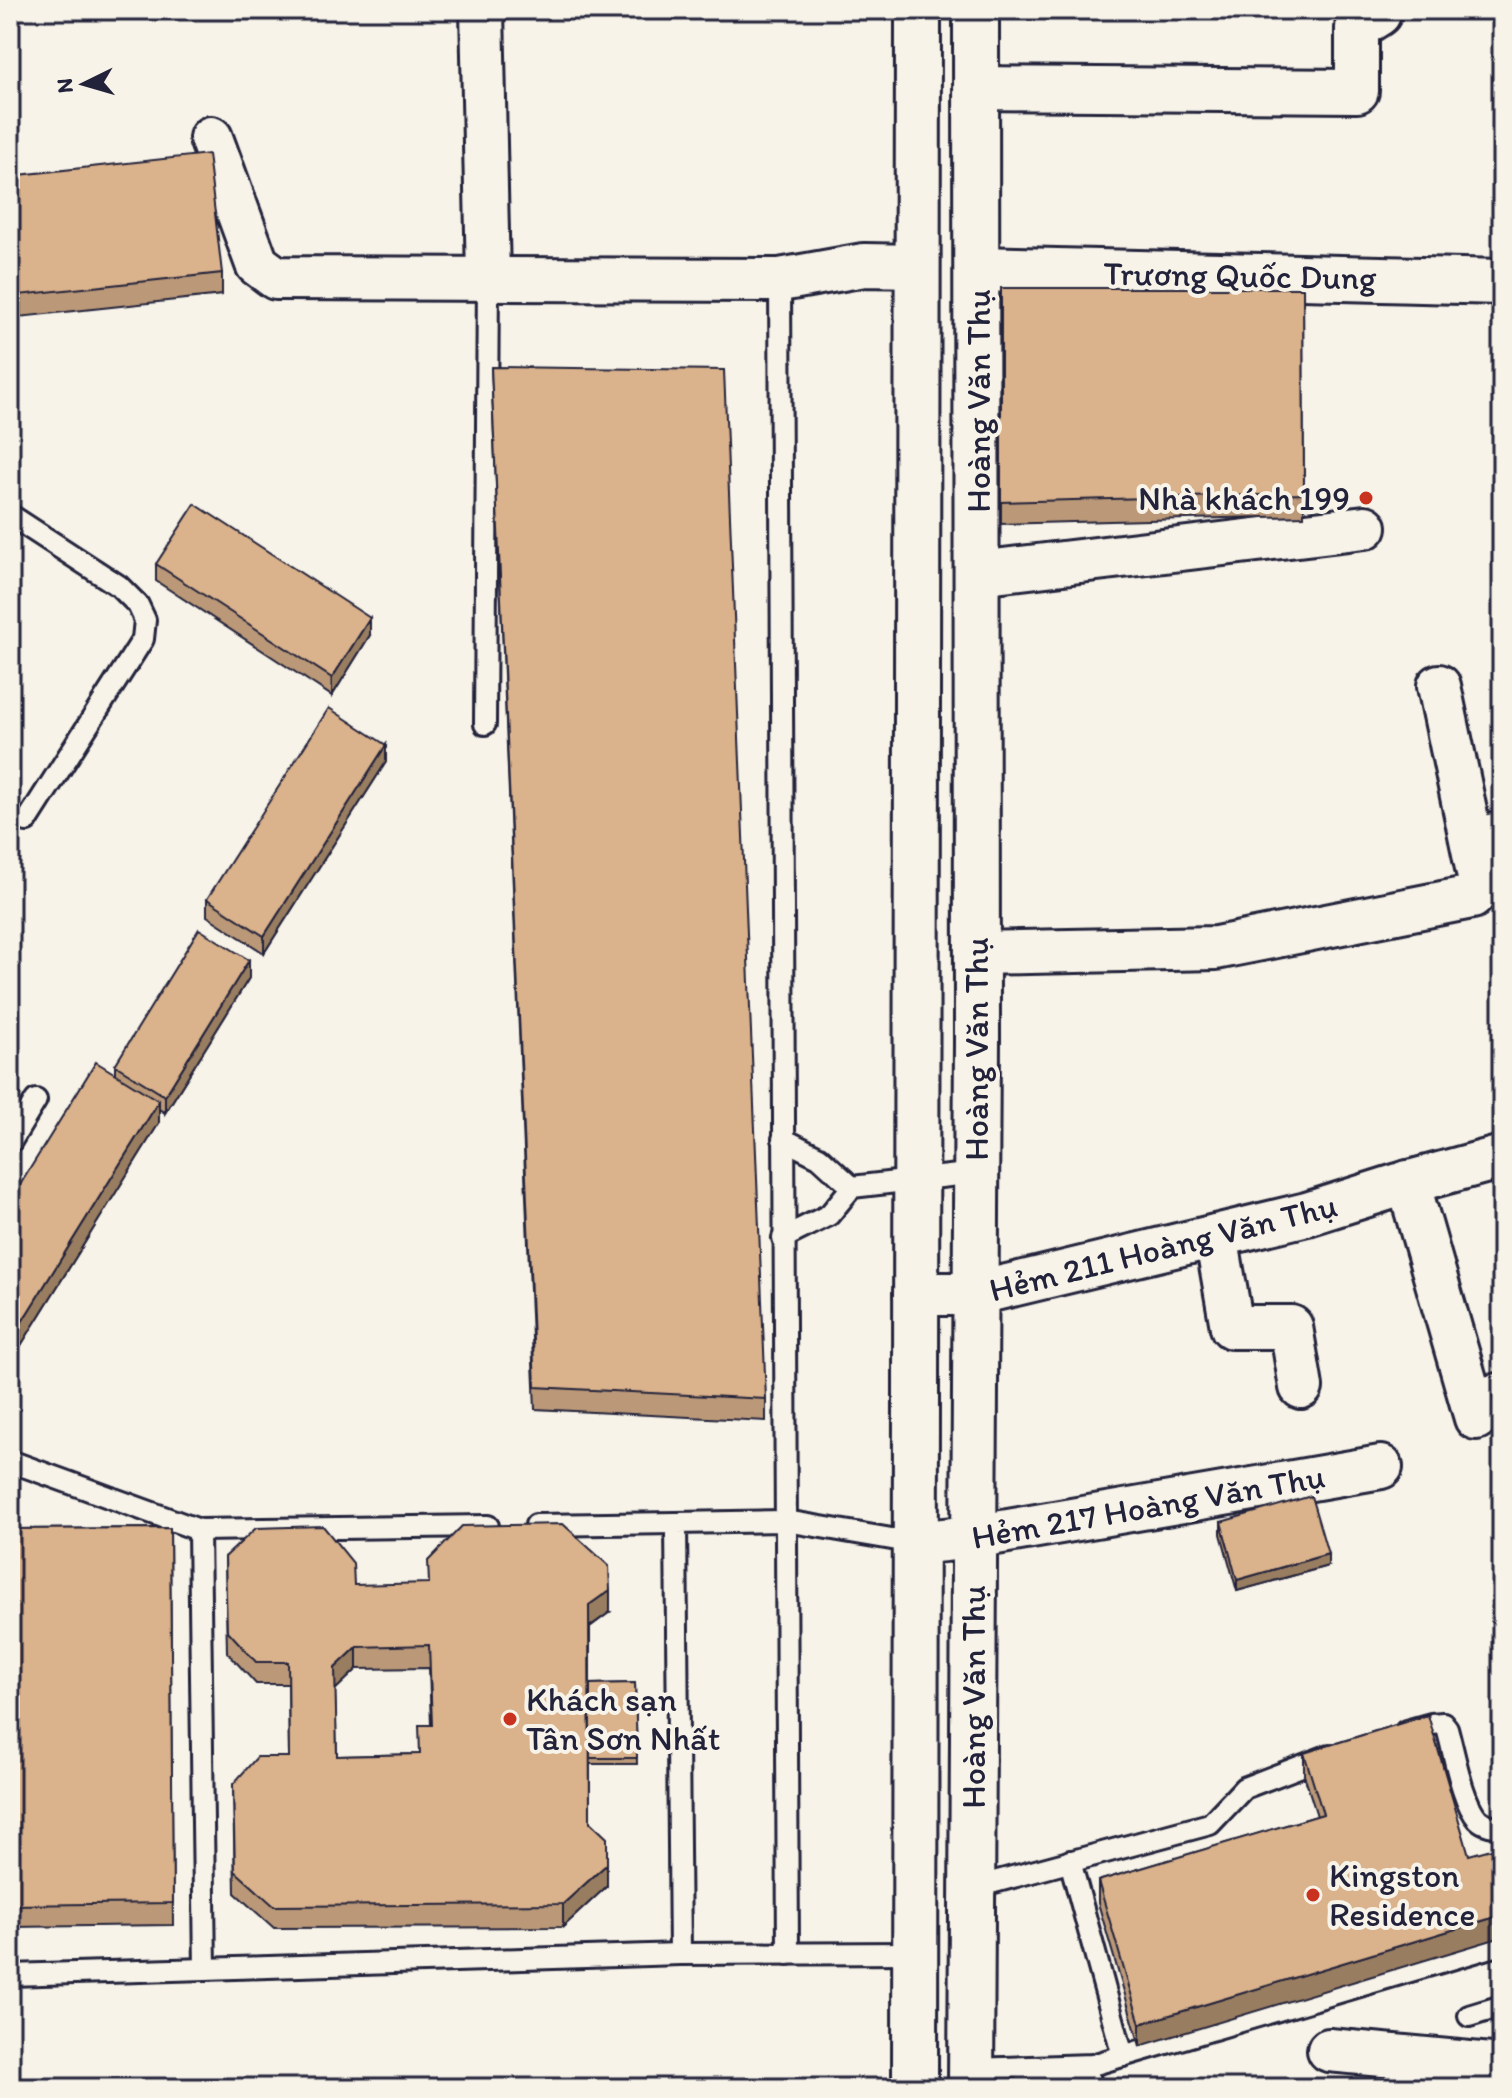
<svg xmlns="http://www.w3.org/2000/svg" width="1512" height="2098" font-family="Itim,sans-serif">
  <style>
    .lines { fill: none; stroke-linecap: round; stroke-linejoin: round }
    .lane-casing { stroke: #22223b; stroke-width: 26 }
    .street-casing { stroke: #22223b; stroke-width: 48 }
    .secondary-casing { stroke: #22223b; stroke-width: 50 }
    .primary-casing { stroke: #22223b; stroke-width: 50 }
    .lane { stroke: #f7f3e8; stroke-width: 20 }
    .street { stroke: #f7f3e8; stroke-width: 42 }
    .secondary { stroke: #f7f3e8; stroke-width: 44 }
    .primary { stroke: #f7f3e8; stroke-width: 44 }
    .wall { fill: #bb9978; stroke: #22223b; stroke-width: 2; fill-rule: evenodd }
    .shaded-wall { fill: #997d61; stroke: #22223b; stroke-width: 2 }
    .building { fill: #dab28b; stroke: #22223b; stroke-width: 2; fill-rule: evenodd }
    .poi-dot { fill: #c8321e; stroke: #f7f3e8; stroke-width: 3 }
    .labels { text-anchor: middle; stroke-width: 8; stroke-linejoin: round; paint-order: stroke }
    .street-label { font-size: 34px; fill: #22223b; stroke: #f7f3e8 }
    .poi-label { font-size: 34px; fill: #22223b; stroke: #f7f3e8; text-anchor: start }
  </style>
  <rect width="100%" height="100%" fill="#f7f3e8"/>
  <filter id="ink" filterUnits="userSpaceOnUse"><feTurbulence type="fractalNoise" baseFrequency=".0125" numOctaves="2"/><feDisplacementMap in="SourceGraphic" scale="16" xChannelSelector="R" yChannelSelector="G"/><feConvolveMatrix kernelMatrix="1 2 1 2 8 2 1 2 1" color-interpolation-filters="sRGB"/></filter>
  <g filter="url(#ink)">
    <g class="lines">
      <g class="lane-casing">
        <g id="lane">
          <path d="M780 280 788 1954"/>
          <path d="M10 515 119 586 138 605 145 620 143 639 27 821"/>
          <path d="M485 724 488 277"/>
          <path d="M1469 830 1502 822"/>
          <path d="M783 1139 819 1157 852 1187"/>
          <path d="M10 1143 36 1100"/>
          <path d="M783 1238 829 1215 852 1187 976 1173"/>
          <path d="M1468 1391 1502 1383"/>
          <path d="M10 1461 199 1530 488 1526"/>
          <path d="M536 1525 676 1523"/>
          <path d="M199 1530 205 1969 680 1954 914 1953"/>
          <path d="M1406 1731 1431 1724 1443 1723 1447 1728C1454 1752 1462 1802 1478 1819 1484 1825 1495 1827 1502 1827"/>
          <path d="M1070 1861 1123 2056"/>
          <path d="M972 1888 1210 1824 1244 1788 1330 1755"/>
          <path d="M680 1954 676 1523 786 1521 915 1543"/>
          <path d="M10 1975 205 1969"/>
          <path d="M1469 2016 1502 2006"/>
          <path d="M972 2069 1092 2065 1502 1944"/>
          <path d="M1027 2080 1090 2081 1094 2088"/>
        </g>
      </g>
      <g class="street-casing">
        <g id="street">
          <path d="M482 10 488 277"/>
          <path d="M977 88 1357 91V28L1379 14"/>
          <path d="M211 138 257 264 276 278 780 280 864 265 917 266"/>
          <path d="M978 573 1365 527"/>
          <path d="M977 953 1216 948 1472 897 1481 887 1439 686"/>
          <path d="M1408 1182 1476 1418"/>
          <path d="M1216 1236 1232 1327H1291L1301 1387"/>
          <path d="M915 1294H974L1307 1214 1399 1185 1502 1157"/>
          <path d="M915 1543 973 1537 1381 1467"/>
          <path d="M1329 2050 1502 2066"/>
        </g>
      </g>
      <g class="secondary-casing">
        <path id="secondary" d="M978 269 1502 282"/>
      </g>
      <g class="primary-casing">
        <g id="primary">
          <path d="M915 2088 918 10"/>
          <path d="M971 2088 977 1040 976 10"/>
        </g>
      </g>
      <use href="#lane" class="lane"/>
      <use href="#street" class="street"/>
      <use href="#secondary" class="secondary"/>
      <use href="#primary" class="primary"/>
    </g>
    <g class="wall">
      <path d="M10 176 222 273V295L10 318Z"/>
      <path d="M1001 288H1303L1304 516 1001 524Z"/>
      <path d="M491 367 766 1399V1421L535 1409Z"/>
      <path d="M156 564 370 635 332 696 156 581Z"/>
      <path d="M386 762 264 953 207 916V899Z"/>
      <path d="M249 978 165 1113 159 1109V1123L10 1363V1201L115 1074V1065Z"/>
      <path d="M1221 1522 1328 1566 1237 1591 1221 1534Z"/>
      <path d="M170 1528 173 1925 10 1927V1529Z"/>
      <path d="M225 1557 354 1585 610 1612 590 1627V1684L635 1683 637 1764H590V1822L607 1886 563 1927 274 1928 235 1893 233 1784 289 1757 288 1684H256L227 1652ZM429 1668 431 1725 420 1754 337 1756 335 1690 357 1669Z"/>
      <path d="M1428 1715 1140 2046 1098 1903V1881L1317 1816 1304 1775V1753Z"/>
    </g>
    <g class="shaded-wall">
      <path d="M370 618V635L332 696V678Z"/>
      <path d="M386 745V762L264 953V936Z"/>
      <path d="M249 960V978L165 1113V1096Z"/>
      <path d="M159 1101V1123L10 1363V1341Z"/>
      <path d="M1328 1554V1566L1237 1591V1580Z"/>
      <path d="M610 1590V1612L589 1627V1605Z"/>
      <path d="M357 1647V1669L335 1690V1668Z"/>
      <path d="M607 1864V1886L563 1927V1904Z"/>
      <path d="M1502 1915V1937L1140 2046V2024Z"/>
    </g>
    <g class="building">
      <path d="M208 154 222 273 10 296V176Z"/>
      <path d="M1001 288H1303L1304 494 1001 502Z"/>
      <path d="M491 367 724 370 766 1399 535 1387Z"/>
      <path d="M195 504 370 618 332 678 156 564Z"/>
      <path d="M329 708 386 745 264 936 207 899Z"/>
      <path d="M199 929 249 960 165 1096 115 1065Z"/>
      <path d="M96 1062 159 1101 10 1341V1201Z"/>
      <path d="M1311 1496 1328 1554 1237 1580 1221 1522Z"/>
      <path d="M563 1524 609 1566 610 1590 589 1605 590 1822 607 1838V1864L563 1904 274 1906 235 1871 233 1784 257 1757H289L288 1662H256L227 1630 225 1557 256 1528 323 1526 353 1563 354 1585 429 1583 428 1561 462 1526ZM429 1645 432 1725H419L420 1754 337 1756 335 1668 357 1647Z"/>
      <path d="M170 1528 173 1903 10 1905V1529Z"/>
      <path d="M635 1683 637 1758H590V1684Z"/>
      <path d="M1428 1715 1469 1855 1502 1846V1915L1140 2024 1098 1881 1323 1814 1304 1753Z"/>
    </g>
  </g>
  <g class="poi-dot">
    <circle cx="1366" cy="498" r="8"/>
    <circle cx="510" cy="1719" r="8"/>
    <circle cx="1313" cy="1895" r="8"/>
  </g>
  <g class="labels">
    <g class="street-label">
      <text transform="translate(1240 275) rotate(1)" y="12">Trương Quốc Dung</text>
      <text transform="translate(978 401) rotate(-90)" y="12">Hoàng Văn Thụ</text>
      <text transform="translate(976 1049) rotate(-90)" y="12">Hoàng Văn Thụ</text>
      <text transform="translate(1163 1247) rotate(-14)" y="12">Hẻm 211 Hoàng Văn Thụ</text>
      <text transform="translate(1148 1506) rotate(-10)" y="12">Hẻm 217 Hoàng Văn Thụ</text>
      <text transform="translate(973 1697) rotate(-90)" y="12">Hoàng Văn Thụ</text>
    </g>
    <g class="poi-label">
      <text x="1350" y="510" text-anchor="end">Nhà khách 199</text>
      <text x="526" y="1711">Khách sạn<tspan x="526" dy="39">Tân Sơn Nhất</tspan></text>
      <text x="1329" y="1887">Kingston<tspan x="1329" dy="39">Residence</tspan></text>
    </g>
  </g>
  <rect width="1512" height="2098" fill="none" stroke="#f7f3e8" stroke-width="40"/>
  <rect x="20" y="20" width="1472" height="2058" fill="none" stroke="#22223b" stroke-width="3" filter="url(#ink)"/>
  <g transform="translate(84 84) rotate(265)" stroke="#f7f3e8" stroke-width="6" paint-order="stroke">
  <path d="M0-6L14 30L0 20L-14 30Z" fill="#22223b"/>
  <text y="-12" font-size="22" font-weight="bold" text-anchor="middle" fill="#22223b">N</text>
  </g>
</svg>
